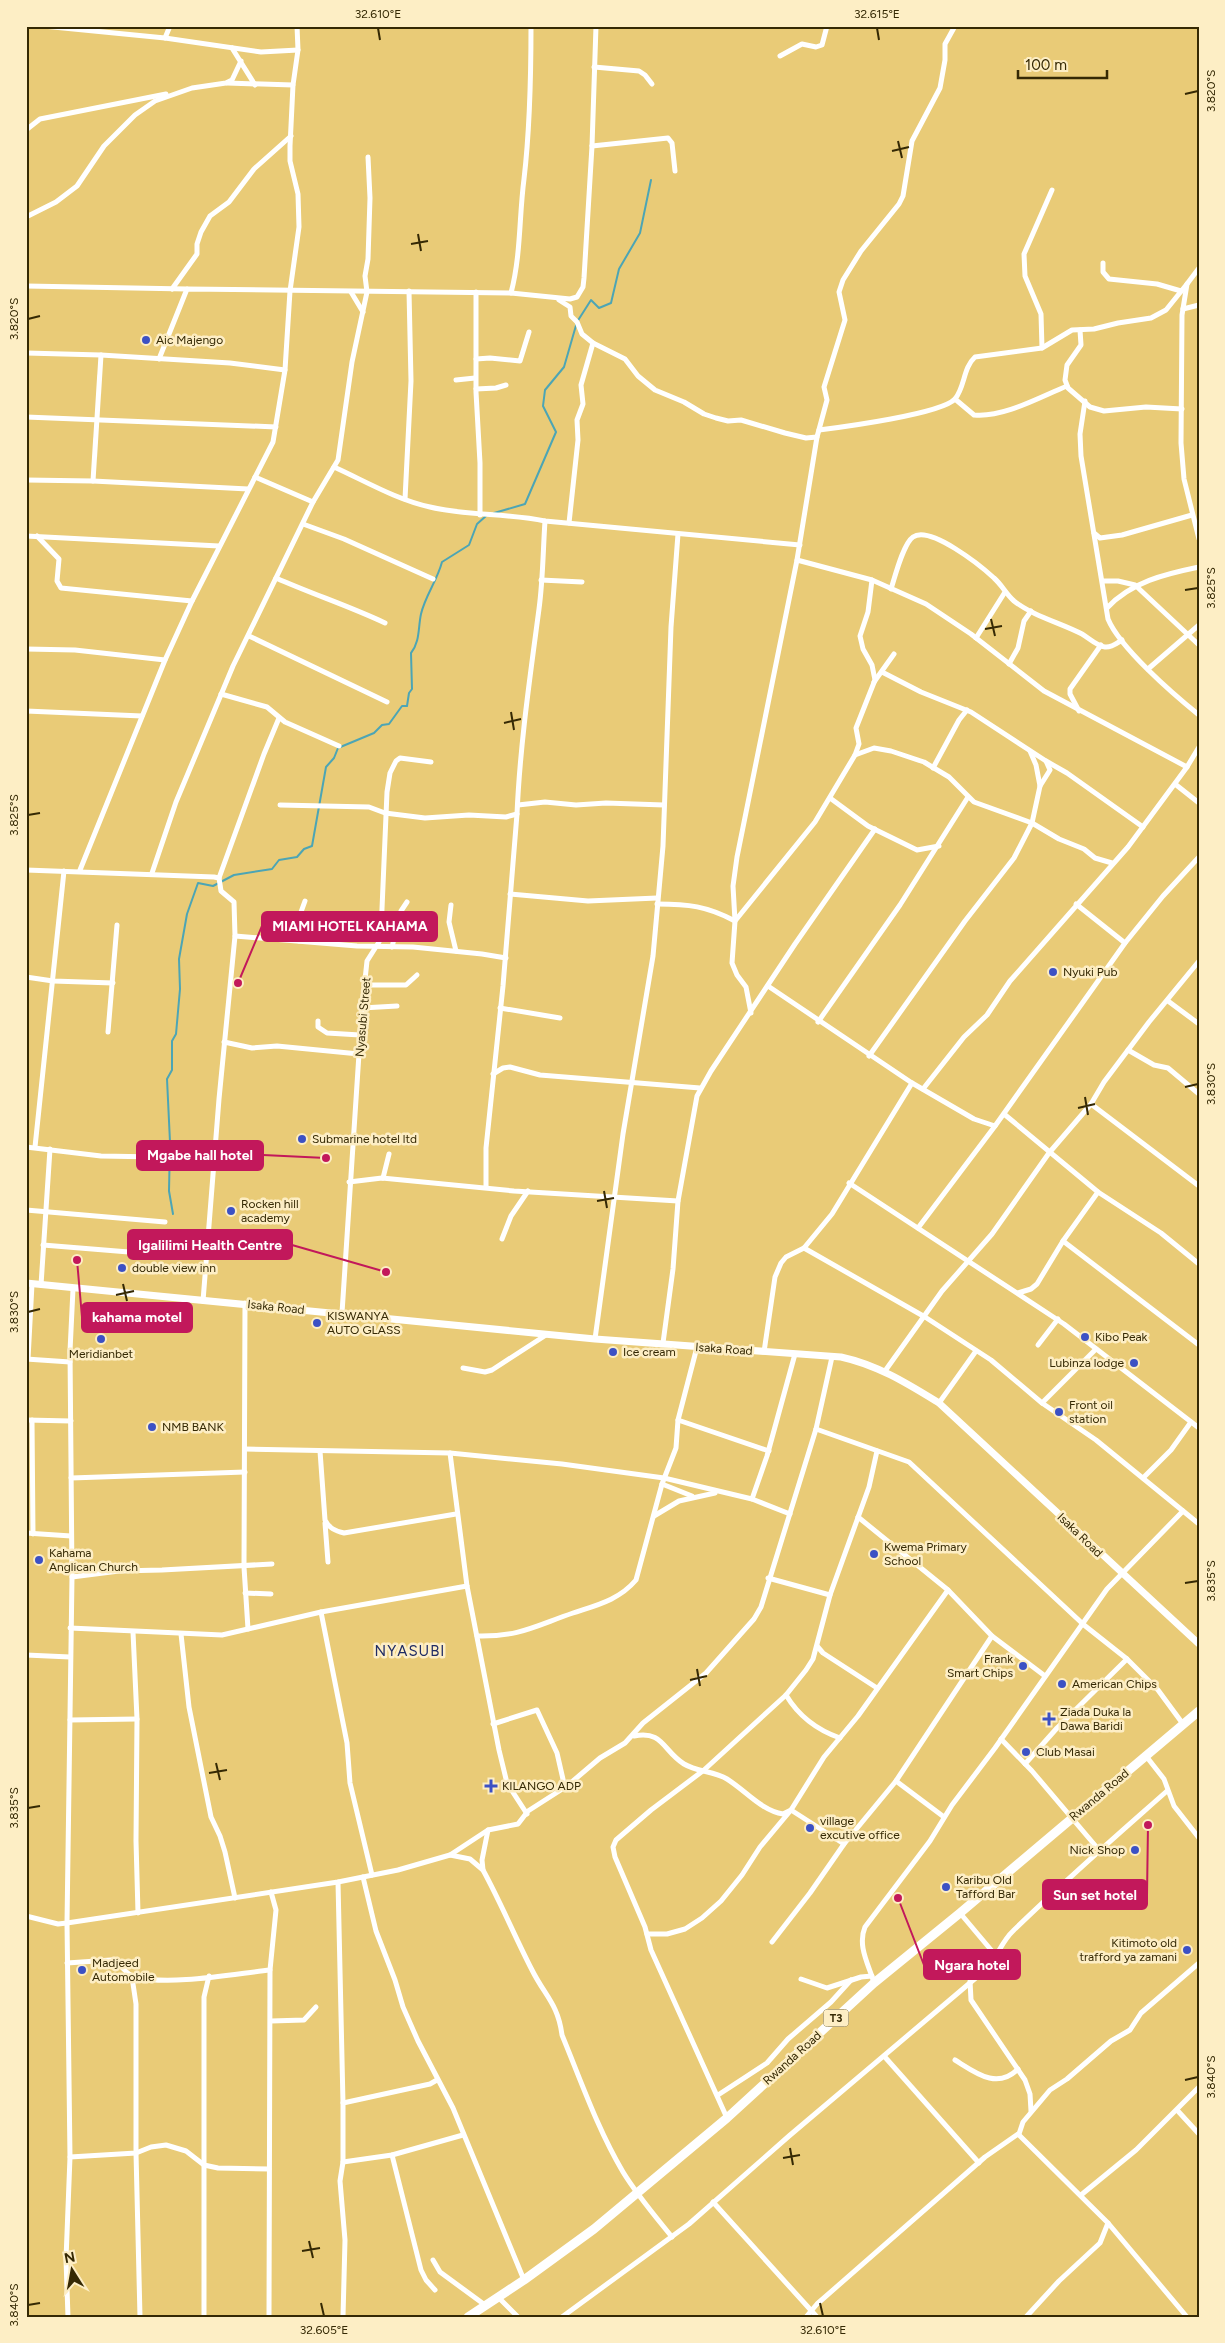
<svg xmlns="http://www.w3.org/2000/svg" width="1225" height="2343" font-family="Figtree,sans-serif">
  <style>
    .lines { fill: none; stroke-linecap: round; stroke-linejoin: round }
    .stream { stroke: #4ca5b5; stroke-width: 2 }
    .minor { stroke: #fff; stroke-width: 5 }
    .tertiary { stroke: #fff; stroke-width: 7 }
    .trunk { stroke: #fff; stroke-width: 9 }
    .ticks { fill: none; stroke: #352904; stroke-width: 2 }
    .poi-dot { fill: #3c51c4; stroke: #fdeec5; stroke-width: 2 }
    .labels { text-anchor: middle; stroke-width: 5; stroke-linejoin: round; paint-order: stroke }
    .shield { fill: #fdeec5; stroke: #71643e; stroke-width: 1 }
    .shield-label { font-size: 11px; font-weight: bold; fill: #352904 }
    .poi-label { font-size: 12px; fill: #352904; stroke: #fdeec5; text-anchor: start }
    .street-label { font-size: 12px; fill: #352904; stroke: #fdeec5 }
    .quarter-label { font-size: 15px; letter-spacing: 1px; fill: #202c64; stroke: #fdeec5 }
    .leader { fill: none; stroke: #c2185b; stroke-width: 2 }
    .callout-dot { fill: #c2185b; stroke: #fdeec5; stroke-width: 2 }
    .callout { fill: #c2185b; stroke: #c2185b; stroke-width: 2 }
    .callout-label { font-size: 14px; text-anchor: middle; font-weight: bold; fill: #fff }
    .neatline { fill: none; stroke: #352904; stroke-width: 2 }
    .ticks-label { font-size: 12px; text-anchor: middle; fill: #352904 }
  </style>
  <rect width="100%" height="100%" fill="#e9cb77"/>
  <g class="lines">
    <g class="stream">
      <path d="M494 513 525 504 556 432 543 406 545 390 564 367 577 322 591 300 599 308 611 303 619 269 640 233 651 180"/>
      <path d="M173 1214 169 1191 170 1142 167 1079 172 1070V1041L176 1034 180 989 179 959 187 914 198 883 213 886 234 875 272 869 279 860 297 857 304 849 312 846 326 767 334 758 338 748 374 733 382 725 389 724 402 706H407L409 693 412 689 411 653C420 642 418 628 421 614 425 596 437 581 442 562L469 545 477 524 486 516"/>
    </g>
    <g class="minor">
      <path d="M43 26 165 38 261 52 298 50"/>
      <path d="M165 38 170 26"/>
      <path d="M232 48 255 85"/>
      <path d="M780 56 802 44 816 47 822 45 827 26"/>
      <path d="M594 67 639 71 645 75 652 84"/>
      <path d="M227 83 293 85"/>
      <path d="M26 130 40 119 166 94"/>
      <path d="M592 146 668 138 672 143 675 171"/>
      <path d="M26 217 56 202 77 186 104 146 135 115 155 101 192 88 226 83 232 80 241 61"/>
      <path d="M1103 263V272L1109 279 1157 284 1181 291"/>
      <path d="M1199 268 1187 284 1182 315 1181 443 1184 479 1199 539"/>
      <path d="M26 286 187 289"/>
      <path d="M172 289 197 254V244L201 232 210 216 229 202 254 169 291 136"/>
      <path d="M351 292 363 312"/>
      <path d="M476 292V392L480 463V515"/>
      <path d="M511 293C521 255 519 217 524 179 530 128 531 77 531 26"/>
      <path d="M559 300 570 307 571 316 577 322 582 334 593 343 625 359 638 376 655 390 684 402 704 414 716 418 728 421 741 420 785 433 806 438 817 437"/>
      <path d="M1183 309 1199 305"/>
      <path d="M1080 330 1081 345 1067 365 1065 380 1068 388 1090 407 1104 411 1146 407 1182 409"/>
      <path d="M1042 348 1041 314 1025 276 1024 254 1052 190"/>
      <path d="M26 353 101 355 230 363 285 370"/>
      <path d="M159 359 187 289 511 293 570 299 577 297 583 287 584 278 592 146 596 26"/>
      <path d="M476 359 490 358 520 361 529 332"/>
      <path d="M456 380 475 378"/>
      <path d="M476 389 496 388 506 385"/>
      <path d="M955 399 974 415C1003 418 1040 397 1067 386"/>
      <path d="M1085 401 1080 434 1081 456 1108 619C1120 648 1173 694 1199 715"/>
      <path d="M26 417 276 427"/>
      <path d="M819 430C843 427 941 414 955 399 965 387 963 368 975 357L1042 348 1072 330 1094 329 1118 323 1151 318 1166 310 1187 284"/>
      <path d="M334 467C365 481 397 500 430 507 468 516 507 513 545 521L800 545"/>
      <path d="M255 477 313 502"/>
      <path d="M26 480 93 481 248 489"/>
      <path d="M93 481 101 355"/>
      <path d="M405 499 411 381 409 291"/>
      <path d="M569 523 578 440 577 420 583 404 581 385 593 343"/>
      <path d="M303 524 344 539 433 579"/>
      <path d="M1094 533 1100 538 1122 535 1192 515"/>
      <path d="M26 536 219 546"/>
      <path d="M37 536 59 559 57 581 61 588 192 601"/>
      <path d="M797 560 872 580 926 604 971 634 1044 691 1187 767"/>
      <path d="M276 578C312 594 349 606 385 623"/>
      <path d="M541 580 582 582"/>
      <path d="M1103 581H1118L1135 585 1199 645"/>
      <path d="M891 589C895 577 903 544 913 537 930 525 981 566 994 578 1002 585 1006 594 1014 601 1033 616 1061 623 1082 634 1089 638 1097 646 1105 647 1111 648 1117 643 1122 640"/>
      <path d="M1107 608C1131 582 1165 574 1199 567"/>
      <path d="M249 636 387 702"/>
      <path d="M976 638 1005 592"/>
      <path d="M26 649 75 650 165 660"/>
      <path d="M1009 664 1018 648 1024 621 1031 611"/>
      <path d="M1148 669 1199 625"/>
      <path d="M874 682 894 654"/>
      <path d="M221 694 267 707 285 722 339 746"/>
      <path d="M26 711 142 716"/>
      <path d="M1079 711 1070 694V689L1101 645"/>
      <path d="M1030 751 1036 765 1040 786"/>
      <path d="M855 755 874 748 891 751 924 762 949 777 974 802 1032 823 1059 839 1084 849 1095 858 1112 863"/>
      <path d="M1046 761 1067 773 1143 827"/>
      <path d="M933 768 959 720 967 710"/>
      <path d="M1175 784 1199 803"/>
      <path d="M830 798 868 826 917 850 939 846"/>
      <path d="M280 805 369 807 385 813 425 818 469 815 506 817 517 814"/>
      <path d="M518 805 545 802 576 805 606 803 664 805"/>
      <path d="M26 870 214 877 219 878 221 891 234 902 235 936 219 1099 203 1301"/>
      <path d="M80 870 165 660 192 601 273 442 285 370 290 291 299 227 298 194 290 161V146L293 85 298 50 297 26"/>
      <path d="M152 873 176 802 233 666 313 502 338 460 352 362 367 292 365 276 368 259 370 198 368 157"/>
      <path d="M219 878 264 754 279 718"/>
      <path d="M510 894 588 901 657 898"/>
      <path d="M657 904C688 904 707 906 735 921L815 822 855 755 859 744 856 728 875 680 872 665 863 649 860 636 868 612 872 580"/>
      <path d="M1076 904 1125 943"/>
      <path d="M451 905 449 922 456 951"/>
      <path d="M235 936 357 946 413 947 482 954 506 958"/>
      <path d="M299 941 297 923 305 901"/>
      <path d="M392 947 401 911 407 902"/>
      <path d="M26 977 53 981 113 983"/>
      <path d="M365 985H406L417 975"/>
      <path d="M768 986 912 1083 974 1119 995 1126"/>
      <path d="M1168 1001 1199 1024"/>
      <path d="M362 1008 397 1006"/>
      <path d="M500 1008 560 1018"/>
      <path d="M751 1013 746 987 737 975 732 963 735 921 733 886 737 857 797 560 817 437 827 400 824 387 845 320 839 292 843 280 861 251 899 204 903 196 912 141 940 88 945 60V44L955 26"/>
      <path d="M318 1021V1027L327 1033 360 1035"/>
      <path d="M818 1022 900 905 968 797"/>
      <path d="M108 1032 117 925"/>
      <path d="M224 1042 252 1048 277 1046 359 1054"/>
      <path d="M1128 1050 1154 1065 1168 1068 1199 1094"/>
      <path d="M869 1056 965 921 1014 858 1032 823 1040 786 1050 770 1046 761 971 712 921 692 882 672"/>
      <path d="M493 1074 503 1068 510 1067 540 1075 700 1088"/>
      <path d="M923 1089 964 1037 987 1015 1010 981 1128 847 1187 767 1199 747"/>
      <path d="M1091 1104 1199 1186"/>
      <path d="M1004 1114 1098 1192 1161 1233 1199 1264"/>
      <path d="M26 1147 101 1156 157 1157"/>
      <path d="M35 1147 64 871"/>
      <path d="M383 1178 389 1154"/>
      <path d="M349 1182 382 1178 514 1191 678 1201"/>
      <path d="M849 1183 1064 1324 1199 1428"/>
      <path d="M486 1187V1148L503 986 517 814C520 745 530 677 539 609 543 580 543 550 545 521"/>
      <path d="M26 1210 165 1222"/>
      <path d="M918 1228 995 1126 1125 943 1163 896 1199 857"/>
      <path d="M502 1239 511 1216 528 1191"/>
      <path d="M1063 1241 1199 1345"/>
      <path d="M43 1245 141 1253"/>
      <path d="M804 1248 925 1317 991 1360 1042 1403 1096 1440 1199 1524"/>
      <path d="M41 1285 50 1149"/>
      <path d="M1018 1293 1031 1289 1037 1284 1063 1241 1098 1192"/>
      <path d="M245 1303 244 1567 248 1629"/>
      <path d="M342 1313 362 1008 367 961 379 942 381 932 387 792 390 773 396 761 400 758 431 762"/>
      <path d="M595 1339 623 1134 653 956 663 846 671 627 678 534"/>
      <path d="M663 1343 673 1269 678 1201 697 1096 711 1071 795 944 875 829"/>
      <path d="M1038 1345 1058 1319"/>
      <path d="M764 1352 775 1277 781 1263 786 1257 804 1248 832 1214 912 1083"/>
      <path d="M26 1359 70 1362"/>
      <path d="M28 1359 32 1284"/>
      <path d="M463 1368 485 1372 492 1370 546 1335"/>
      <path d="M885 1371 942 1291 992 1234 1049 1153 1091 1104 1104 1082 1149 1022 1199 961"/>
      <path d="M939 1403 976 1351"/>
      <path d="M1042 1403 1096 1349"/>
      <path d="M26 1420 71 1421"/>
      <path d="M32 1420 33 1534"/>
      <path d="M678 1420 769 1451"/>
      <path d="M816 1429 909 1462 1084 1625 1127 1659 1158 1690 1183 1724"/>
      <path d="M245 1449 450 1453 562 1464 664 1478 752 1499 790 1514"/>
      <path d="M320 1451 325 1520C329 1528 335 1531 344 1533L456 1514"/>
      <path d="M450 1453 467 1586 499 1750 507 1783 527 1814"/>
      <path d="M71 1478 245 1472"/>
      <path d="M1143 1478 1171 1450 1191 1422"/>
      <path d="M662 1484 692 1496"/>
      <path d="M752 1499 767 1456 795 1354"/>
      <path d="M654 1516 679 1501 715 1493"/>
      <path d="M858 1517 948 1590 992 1636 1045 1676"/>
      <path d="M325 1523 328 1562"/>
      <path d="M26 1533 71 1536"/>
      <path d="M72 1577 119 1571 162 1570 272 1564"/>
      <path d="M768 1578 830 1595"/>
      <path d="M245 1593 271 1594"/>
      <path d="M321 1612 347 1743 350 1783 372 1875"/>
      <path d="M70 1628 222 1635 321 1612 467 1586"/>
      <path d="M133 1632 137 1719 136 1841 138 1913"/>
      <path d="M181 1634 189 1707 211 1817 220 1836 225 1852 235 1898"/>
      <path d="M477 1636C519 1637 535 1626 573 1613 597 1605 619 1600 636 1580L662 1484 676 1448 678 1420 697 1347"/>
      <path d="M817 1646 823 1653 877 1688"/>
      <path d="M26 1655 70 1657"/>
      <path d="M786 1695C798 1715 817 1730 840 1738"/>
      <path d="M70 1720 137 1719"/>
      <path d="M493 1724 537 1710 557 1753 565 1788"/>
      <path d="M634 1736C663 1730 663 1751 684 1764 697 1772 714 1771 727 1779 745 1790 762 1811 783 1814L791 1810 844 1844"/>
      <path d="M1001 1739 1032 1771 1099 1850"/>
      <path d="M1146 1756 1164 1779 1174 1806 1199 1838"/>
      <path d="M1025 1764 1057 1728 1127 1659"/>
      <path d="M896 1781 944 1817"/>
      <path d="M450 1855 470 1859 483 1870C501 1903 515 1937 532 1970 545 1996 558 2004 562 2035 581 2081 598 2130 623 2172 637 2195 655 2216 672 2237"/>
      <path d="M483 1870 482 1860 488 1830"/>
      <path d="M363 1877 376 1931 395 1980 403 2007 418 2041 453 2108 524 2280"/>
      <path d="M338 1882 343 2103V2162L340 2181 345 2240 343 2317"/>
      <path d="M960 1913 997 1957"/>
      <path d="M26 1916 58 1924 67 1923 338 1882 398 1870 450 1855 488 1830 518 1824 528 1811 567 1786 600 1758 625 1743 643 1723 706 1673 754 1619 761 1607 816 1429 832 1357"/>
      <path d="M647 1934H667L685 1929 702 1918 721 1901 742 1875 760 1847 791 1810 824 1757 858 1716 948 1590"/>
      <path d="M772 1942 810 1893 844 1844 896 1781 992 1636"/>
      <path d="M67 1963 111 1960C122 1963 125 1975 135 1977 170 1986 233 1974 270 1970"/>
      <path d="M132 1977 136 2004V2153L140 2317"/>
      <path d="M801 1979 827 1988 861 1977 872 1976"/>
      <path d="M970 1981 971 2000 1025 2080 1030 2094 1031 2111"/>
      <path d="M874 1983C869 1965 857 1946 865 1927L930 1841 952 1805 995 1748 1107 1589 1183 1511"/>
      <path d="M271 2021 304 2020 316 2007"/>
      <path d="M884 2056 979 2163"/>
      <path d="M955 2060C976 2073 997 2090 1018 2069"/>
      <path d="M718 2095 767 2063 788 2039 831 2002 851 1980"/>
      <path d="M343 2103 430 2084 437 2080"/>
      <path d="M1177 2110 1199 2134"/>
      <path d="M727 2118 651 1950 645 1927 615 1857 613 1847 616 1840 651 1810 704 1770 786 1695 806 1670 813 1659 830 1595 869 1487 877 1451"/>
      <path d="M1019 2134 1023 2122 1050 2090 1067 2079 1111 2041 1130 2030 1141 2013 1199 1963"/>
      <path d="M392 2155 421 2270 426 2280 435 2290"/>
      <path d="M70 2157 136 2153 151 2147 166 2145 186 2151 204 2165 218 2168 269 2169"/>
      <path d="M343 2162 392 2155 463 2135"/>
      <path d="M1081 2195 1136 2150 1199 2087"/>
      <path d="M713 2202 817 2317"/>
      <path d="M433 2260 440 2272 485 2305"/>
      <path d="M499 2298 518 2317"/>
      <path d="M68 2317 66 2259 70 2157 67 1923 72 1577 70 1351 73 1289"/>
      <path d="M204 2317V1997L209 1976"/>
      <path d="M269 2317 270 1970 276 1910 271 1892"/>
      <path d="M562 2317 689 2224 789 2136 984 1971C997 1959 1001 1942 1013 1931 1063 1882 1115 1837 1167 1791"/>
      <path d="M806 2317 817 2304 985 2157 1018 2134 1108 2223 1187 2317"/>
      <path d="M1026 2317 1059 2281 1100 2243 1108 2223"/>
    </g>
    <path class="tertiary" d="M26 1283 595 1339 841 1357C878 1365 908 1384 939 1403L1199 1644"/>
    <path class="trunk" d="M468 2317 524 2280 594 2229 727 2118 874 1983 960 1913 1199 1711"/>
  </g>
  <path class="ticks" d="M378 28 380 40M877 28 879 40M1185 94 1198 91M898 141 902 158M892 151 909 147M418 234 421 251M411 244 428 241M28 319 40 316M1185 590 1198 588M991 619 995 636M985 629 1002 626M511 712 514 730M504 723 521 719M28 815 40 813M1185 1087 1198 1084M1085 1097 1088 1115M1078 1108 1095 1104M604 1191 607 1208M597 1201 614 1198M123 1284 127 1301M116 1295 134 1291M28 1312 40 1309M1185 1583 1198 1581M697 1669 700 1686M690 1680 707 1676M216 1763 220 1780M209 1773 227 1770M28 1808 40 1806M1185 2080 1198 2077M790 2148 793 2165M783 2158 800 2155M309 2241 313 2258M302 2251 320 2248M321 2303 324 2316M820 2303 823 2316M28 2305 40 2303"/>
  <g class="poi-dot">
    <circle cx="146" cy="340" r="5"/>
    <circle cx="1053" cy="972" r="5"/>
    <circle cx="302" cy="1139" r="5"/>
    <circle cx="231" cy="1211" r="5"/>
    <circle cx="122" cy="1268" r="5"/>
    <circle cx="317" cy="1323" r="5"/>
    <circle cx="1085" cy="1337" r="5"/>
    <circle cx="101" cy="1339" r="5"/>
    <circle cx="613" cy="1352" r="5"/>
    <circle cx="1134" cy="1363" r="5"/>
    <circle cx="1059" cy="1412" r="5"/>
    <circle cx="152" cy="1427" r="5"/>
    <circle cx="874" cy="1554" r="5"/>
    <circle cx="39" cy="1560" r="5"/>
    <circle cx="1023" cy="1666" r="5"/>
    <circle cx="1062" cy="1684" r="5"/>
    <path d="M1046.5 1711.5h5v5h5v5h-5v5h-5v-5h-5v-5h5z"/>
    <circle cx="1026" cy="1752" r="5"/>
    <path d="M488.5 1778.5h5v5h5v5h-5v5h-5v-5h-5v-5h5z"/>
    <circle cx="810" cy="1828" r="5"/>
    <circle cx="1135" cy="1850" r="5"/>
    <circle cx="946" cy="1887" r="5"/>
    <circle cx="1187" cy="1950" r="5"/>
    <circle cx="82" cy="1970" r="5"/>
  </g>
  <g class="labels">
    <rect class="shield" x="823.5" y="2009.5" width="25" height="17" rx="4"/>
    <g class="shield-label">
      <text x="836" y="2022">T3</text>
    </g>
    <g class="poi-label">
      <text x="156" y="344">Aic Majengo</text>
      <text x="1063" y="976">Nyuki Pub</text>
      <text x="312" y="1143">Submarine hotel ltd</text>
      <text x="241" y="1208">Rocken hill<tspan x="241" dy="14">academy</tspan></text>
      <text x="132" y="1272">double view inn</text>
      <text x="327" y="1320">KISWANYA<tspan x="327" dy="14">AUTO GLASS</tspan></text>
      <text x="1095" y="1341">Kibo Peak</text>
      <text x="623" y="1356">Ice cream</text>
      <text x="101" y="1358" text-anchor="middle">Meridianbet</text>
      <text x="1124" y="1367" text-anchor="end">Lubinza lodge</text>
      <text x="1069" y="1409">Front oil<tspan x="1069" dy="14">station</tspan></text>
      <text x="162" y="1431">NMB BANK</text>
      <text x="884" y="1551">Kwema Primary<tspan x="884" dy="14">School</tspan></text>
      <text x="49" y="1557">Kahama<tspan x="49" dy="14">Anglican Church</tspan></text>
      <text x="1013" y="1663" text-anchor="end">Frank<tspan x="1013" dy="14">Smart Chips</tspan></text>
      <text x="1072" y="1688">American Chips</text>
      <text x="1060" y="1716">Ziada Duka la<tspan x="1060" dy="14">Dawa Baridi</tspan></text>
      <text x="1036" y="1756">Club Masai</text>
      <text x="502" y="1790">KILANGO ADP</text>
      <text x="820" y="1825">village<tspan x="820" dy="14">excutive office</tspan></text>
      <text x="1125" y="1854" text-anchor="end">Nick Shop</text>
      <text x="956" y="1884">Karibu Old<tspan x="956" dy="14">Tafford Bar</tspan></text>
      <text x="1177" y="1947" text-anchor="end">Kitimoto old<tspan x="1177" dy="14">trafford ya zamani</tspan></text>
      <text x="92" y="1967">Madjeed<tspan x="92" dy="14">Automobile</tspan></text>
    </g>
    <g class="street-label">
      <text transform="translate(363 1017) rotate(-85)" y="4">Nyasubi Street</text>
      <text transform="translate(276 1307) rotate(6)" y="4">Isaka Road</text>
      <text transform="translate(724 1349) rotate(4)" y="4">Isaka Road</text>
      <text transform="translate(1080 1535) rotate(44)" y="4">Isaka Road</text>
      <text transform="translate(1099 1795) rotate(-40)" y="4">Rwanda Road</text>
      <text transform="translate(792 2058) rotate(-42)" y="4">Rwanda Road</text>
    </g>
    <g class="quarter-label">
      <text x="410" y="1656">NYASUBI</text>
    </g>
  </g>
  <path class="leader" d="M238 983L262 926M326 1158L263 1155M386 1272L292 1245M77 1260L82 1317M1148 1825L1147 1895M898 1898L924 1965"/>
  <g class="callout-dot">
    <circle cx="238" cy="983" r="5"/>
    <circle cx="326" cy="1158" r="5"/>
    <circle cx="386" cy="1272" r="5"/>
    <circle cx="77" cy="1260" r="5"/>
    <circle cx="1148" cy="1825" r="5"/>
    <circle cx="898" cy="1898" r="5"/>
  </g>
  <g class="callout">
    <rect x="262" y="912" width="175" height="29" rx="5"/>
    <rect x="137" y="1141" width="126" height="29" rx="5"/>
    <rect x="128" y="1230" width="164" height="29" rx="5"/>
    <rect x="82" y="1303" width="110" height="29" rx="5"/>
    <rect x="1043" y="1880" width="104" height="29" rx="5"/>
    <rect x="924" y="1950" width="96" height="29" rx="5"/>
  </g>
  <g class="callout-label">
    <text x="350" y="931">MIAMI HOTEL KAHAMA</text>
    <text x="200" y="1160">Mgabe hall hotel</text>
    <text x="210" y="1250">Igalilimi Health Centre</text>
    <text x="137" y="1322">kahama motel</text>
    <text x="1095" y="1900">Sun set hotel</text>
    <text x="972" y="1970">Ngara hotel</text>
  </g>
  <rect width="1225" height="2343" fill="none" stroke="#fdeec5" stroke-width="55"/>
  <g transform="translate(72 2270) rotate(349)" stroke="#fdeec5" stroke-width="4" paint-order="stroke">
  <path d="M0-4L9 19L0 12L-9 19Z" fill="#352904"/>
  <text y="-8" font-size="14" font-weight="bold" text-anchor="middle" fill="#352904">N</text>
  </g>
  <path d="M1018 70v8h89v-8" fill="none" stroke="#352904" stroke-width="2.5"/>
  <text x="1025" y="70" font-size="15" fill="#352904" stroke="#fdeec5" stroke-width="4" paint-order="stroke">100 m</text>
  <rect x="28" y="28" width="1170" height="2288" class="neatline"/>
  <g class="ticks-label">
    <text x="378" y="18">32.610°E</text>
    <text x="877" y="18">32.615°E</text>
    <text transform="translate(1211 91) rotate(-90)" y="4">3.820°S</text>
    <text transform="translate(14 319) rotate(-90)" y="4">3.820°S</text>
    <text transform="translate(1211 588) rotate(-90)" y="4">3.825°S</text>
    <text transform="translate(14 815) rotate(-90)" y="4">3.825°S</text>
    <text transform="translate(1211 1084) rotate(-90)" y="4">3.830°S</text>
    <text transform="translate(14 1312) rotate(-90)" y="4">3.830°S</text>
    <text transform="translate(1211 1581) rotate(-90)" y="4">3.835°S</text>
    <text transform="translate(14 1808) rotate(-90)" y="4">3.835°S</text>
    <text transform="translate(1211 2077) rotate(-90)" y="4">3.840°S</text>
    <text transform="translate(14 2305) rotate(-90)" y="4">3.840°S</text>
    <text x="324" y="2334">32.605°E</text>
    <text x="823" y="2334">32.610°E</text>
  </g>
</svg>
